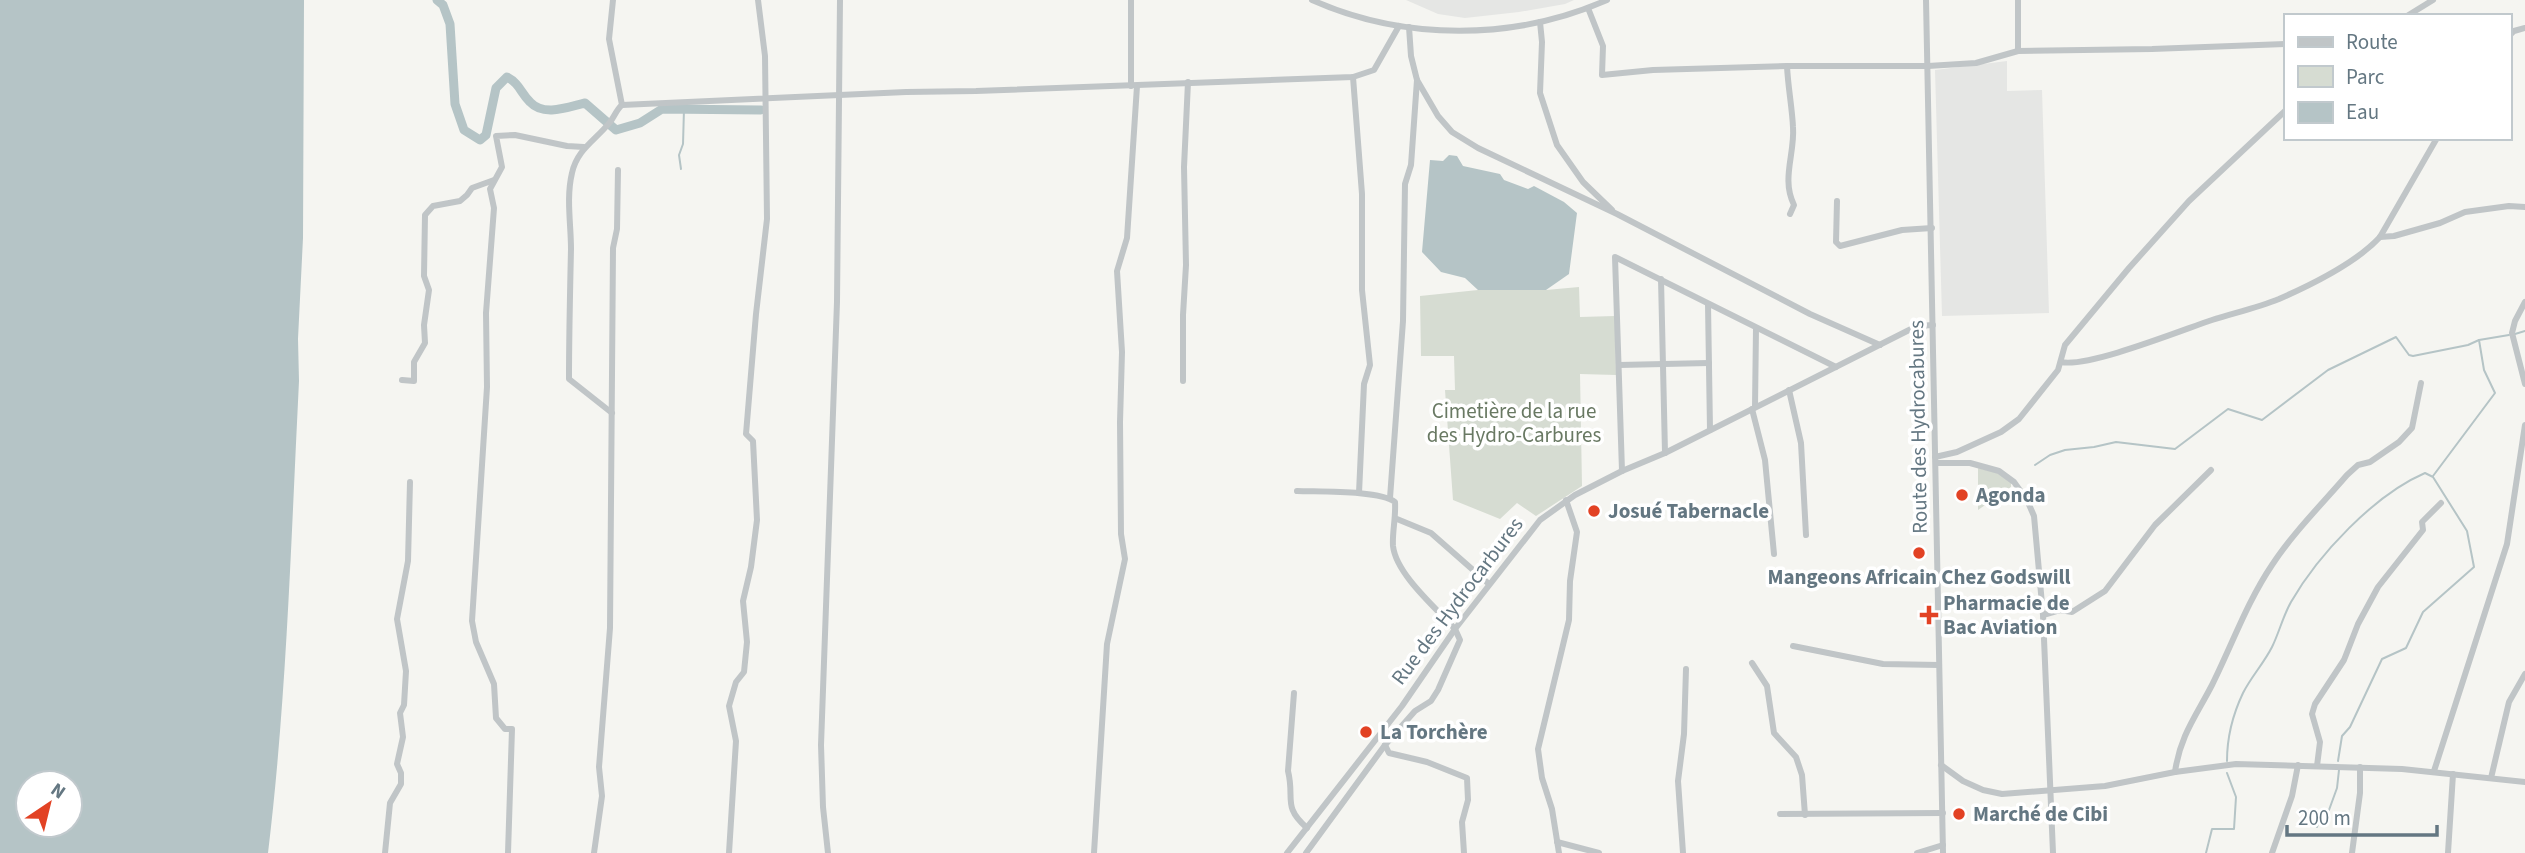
<svg xmlns="http://www.w3.org/2000/svg" width="2525" height="853" font-family="'Source Sans 3',sans-serif">
  <style>
    .built { fill: #e5e6e4 }
    .green { fill: #d6dcd2 }
    .water { fill: #b5c4c6; fill-rule: evenodd }
    .lines { fill: none; stroke-linecap: round; stroke-linejoin: round }
    .stream { stroke: #b5c4c6; stroke-width: 2 }
    .river { stroke: #b5c4c6; stroke-width: 9 }
    .minor { stroke: #c0c5c7; stroke-width: 6 }
    .poi-dot { fill: #e24224; stroke: #fff; stroke-width: 2.5 }
    .labels { text-anchor: middle; stroke-width: 7; stroke-linejoin: round; paint-order: stroke }
    .park-label { font-size: 21px; fill: #697963; stroke: #fff }
    .street-label { font-size: 21px; fill: #647782; stroke: #fff }
    .poi-label { font-size: 21px; font-weight: bold; fill: #647782; stroke: #fff; text-anchor: start }
  </style>
  <rect width="100%" height="100%" fill="#f5f5f1"/>
  <g class="built">
    <path d="M1406 0H1574L1565 4 1519 12 1465 18 1438 14Z"/>
    <path d="M2007 61V91L2042 90 2049 313 1942 316 1935 70Z"/>
  </g>
  <g class="green">
    <path d="M1579 287 1580 317 1615 316 1616 375 1580 374 1582 486 1536 516 1517 503 1500 519 1453 500 1445 390H1455L1454 356H1421L1420 296 1478 290H1546Z"/>
    <path d="M1978 468 1998 473 2011 483V487L1978 510Z"/>
  </g>
  <g class="water">
    <path d="M0 0H304L303 238 298 339 299 381C291 538 287 696 268 853H0ZM70 783V825H28V783Z"/>
    <path d="M1449 155 1457 156 1463 166 1500 174 1504 180 1528 189 1534 186 1564 202 1577 213 1569 274 1546 290H1478L1465 278 1441 272 1422 252 1430 160 1443 161Z"/>
  </g>
  <g class="lines">
    <g class="stream">
      <path d="M681 169 679 155 683 144 684 109"/>
      <path d="M2515 334 2525 331"/>
      <path d="M2035 465 2050 455 2065 450 2094 447 2116 442 2175 449 2228 409 2262 420 2328 370 2396 337 2409 355 2413 356 2468 345 2479 340"/>
      <path d="M2433 476 2495 393 2484 370 2479 340 2509 335"/>
      <path d="M2227 761C2227 737 2233 714 2243 693 2251 677 2264 663 2272 647 2279 633 2283 616 2291 602 2318 555 2374 495 2425 473L2433 477 2467 531 2474 567 2423 612 2406 648 2382 659 2350 727 2342 736 2338 761"/>
      <path d="M2317 827 2322 811 2329 810 2337 788 2339 770"/>
      <path d="M2206 853 2212 829H2234L2236 797 2227 773"/>
    </g>
    <path class="river" d="M437 0 443 5 450 24 455 104 464 130 480 140 486 135 496 88 507 77C520 84 520 92 530 102 544 117 568 107 585 103L616 130 640 123 662 109 761 110"/>
    <g class="minor">
      <path d="M613 0 609 39 622 105"/>
      <path d="M1131 0V86"/>
      <path d="M1312 0C1404 41 1514 41 1607 0"/>
      <path d="M1926 0 1943 853"/>
      <path d="M2018 0V51"/>
      <path d="M1588 8 1603 46 1602 75 1653 70 1787 66H1928L1976 63 2018 51 2152 49 2285 44"/>
      <path d="M2407 16 2433 0"/>
      <path d="M1540 22 1542 42 1540 93 1557 145 1583 182 1612 210"/>
      <path d="M1409 27 1411 56 1417 80 1438 116 1452 132 1478 148 1617 214 1810 314 1880 345"/>
      <path d="M2509 36 2514 31 2525 28"/>
      <path d="M1787 66C1788 87 1792 107 1793 127 1795 154 1781 179 1794 205L1790 214"/>
      <path d="M1353 77 1362 194V290L1370 365 1364 384 1359 493"/>
      <path d="M1837 201 1836 242 1840 246 1902 230 1932 228"/>
      <path d="M2380 237 2394 236 2440 223 2465 212 2509 206 2525 207"/>
      <path d="M1661 279 1665 453"/>
      <path d="M2525 302 2515 321 2512 333 2525 384"/>
      <path d="M1708 304 1710 430"/>
      <path d="M2061 362C2088 368 2182 330 2212 320 2234 313 2257 308 2279 299 2311 285 2357 262 2380 237L2437 138"/>
      <path d="M1619 365 1709 363"/>
      <path d="M402 380 414 381V362L425 343 424 325 429 290 424 276 425 215 433 206 460 201 467 195 472 188 494 180"/>
      <path d="M1183 381V315L1186 265 1184 167 1188 82"/>
      <path d="M1789 390 1801 443 1806 535"/>
      <path d="M1755 407 1756 328"/>
      <path d="M1752 409 1765 460 1774 554"/>
      <path d="M612 413 569 379C569 336 570 292 571 249 571 224 566 198 572 173 577 149 596 140 610 122 615 116 616 110 622 105L906 92 976 91 1353 77 1374 70 1399 26"/>
      <path d="M1935 457 1957 452 2001 432 2019 419 2058 370 2065 345 2129 268 2189 201 2285 111"/>
      <path d="M1936 463H1970L1999 471 2014 482 2027 500 2034 516 2043 615 2053 853"/>
      <path d="M1622 471 1615 257 1836 367"/>
      <path d="M1297 491C1317 492 1380 490 1395 502 1396 518 1392 533 1393 546 1396 574 1436 608 1455 629L1460 640 1438 690 1431 701 1415 711 1385 745 1306 853"/>
      <path d="M1390 498 1403 321 1405 184 1411 165 1417 80"/>
      <path d="M1397 519 1431 533 1489 584"/>
      <path d="M2043 615 2060 610 2072 612 2105 591 2155 525 2211 470"/>
      <path d="M1793 646 1883 664 1939 665"/>
      <path d="M1752 663 1767 686 1774 733 1796 757 1802 775 1805 815"/>
      <path d="M1294 693 1288 771C1295 799 1282 806 1307 828"/>
      <path d="M1385 745 1389 753 1427 762 1467 778 1468 800 1462 822 1464 853"/>
      <path d="M1941 765 1963 781 1983 790 2002 794 2105 786 2175 772 2236 764 2402 769 2525 782"/>
      <path d="M2317 766 2320 742 2312 714 2315 704 2344 660 2358 624 2378 587 2423 530 2422 522 2441 503"/>
      <path d="M2434 771 2507 544 2525 425"/>
      <path d="M2175 772C2180 736 2196 716 2212 685 2232 645 2247 602 2272 565 2293 533 2322 504 2347 475L2358 465 2370 462 2399 442 2412 428 2421 383"/>
      <path d="M2491 778 2509 702 2525 674"/>
      <path d="M1780 814 1943 813"/>
      <path d="M1557 842 1599 853"/>
      <path d="M385 853 390 803 401 784V773L397 764 403 737 400 713 404 705 406 671 397 619 408 561 410 482"/>
      <path d="M508 853 512 729H505L496 718 494 684 476 642 472 621 487 387 486 313 494 208 490 189 502 167 496 136 515 135 567 146 584 147"/>
      <path d="M594 853 602 796 599 767 610 628 613 248 617 229 618 170"/>
      <path d="M729 853 736 741 729 706 736 682 744 672 747 642 743 601 751 567 757 520 753 441 746 434 756 314 767 219 765 56 758 0"/>
      <path d="M828 853 823 807 821 745 837 302 840 0"/>
      <path d="M1094 853 1107 644 1125 559 1121 534 1120 422 1122 352 1117 271 1127 238 1137 86"/>
      <path d="M1287 853 1402 706 1455 629 1540 520 1575 495 1622 471 1665 453 1917 326 1933 325"/>
      <path d="M1559 853 1552 809 1542 778 1538 749 1569 620 1570 581 1577 532 1566 500"/>
      <path d="M1683 853 1678 781 1684 734 1686 669"/>
      <path d="M1917 853 1943 845"/>
      <path d="M2272 853 2292 796 2298 765"/>
      <path d="M2352 853 2360 793V767"/>
      <path d="M2448 853 2453 774"/>
    </g>
  </g>
  <g class="poi-dot">
    <circle cx="1962" cy="495" r="7"/>
    <circle cx="1594" cy="511" r="7"/>
    <circle cx="1919" cy="553" r="7"/>
    <path d="M1925.5 604.5h7v7h7v7h-7v7h-7v-7h-7v-7h7z"/>
    <circle cx="1366" cy="732" r="7"/>
    <circle cx="1959" cy="814" r="7"/>
  </g>
  <g class="labels">
    <g class="park-label">
      <text x="1514" y="418">Cimetière de la rue<tspan x="1514" dy="24">des Hydro-Carbures</tspan></text>
    </g>
    <g class="street-label">
      <text transform="translate(1918 427) rotate(-91)" y="7">Route des Hydrocabures</text>
      <text transform="translate(1457 601) rotate(-53)" y="7">Rue des Hydrocarbures</text>
    </g>
    <g class="poi-label">
      <text x="1976" y="502">Agonda</text>
      <text x="1608" y="518">Josué Tabernacle</text>
      <text x="1919" y="584" text-anchor="middle">Mangeons Africain Chez Godswill</text>
      <text x="1943" y="610">Pharmacie de<tspan x="1943" dy="24">Bac Aviation</tspan></text>
      <text x="1380" y="739">La Torchère</text>
      <text x="1973" y="821">Marché de Cibi</text>
    </g>
  </g>
  <rect x="2284" y="14" width="228" height="126" fill="#ffffff" stroke="#c1c9cd" stroke-width="2"/>
  <rect x="2298" y="37" width="35" height="10" fill="#c0c5c7" stroke="#c1c9cd" stroke-width="2"/>
  <text x="2346" y="49" font-size="21" fill="#647782">Route</text>
  <rect x="2298" y="66" width="35" height="21" fill="#d6dcd2" stroke="#c1c9cd" stroke-width="2"/>
  <text x="2346" y="84" font-size="21" fill="#647782">Parc</text>
  <rect x="2298" y="102" width="35" height="21" fill="#b5c4c6" stroke="#c1c9cd" stroke-width="2"/>
  <text x="2346" y="119" font-size="21" fill="#647782">Eau</text>
  <g transform="translate(49 804) rotate(35)"><circle r="33" fill="#ffffff" stroke="#c1c9cd" stroke-width="2"/>
  <path d="M0-5L12 26L0 18L-12 26Z" fill="#e24224"/>
  <text y="-10" font-size="19" font-weight="bold" text-anchor="middle" fill="#647782">N</text>
  </g>
  <path d="M2287 825v10h150v-10" fill="none" stroke="#647782" stroke-width="3.5"/>
  <text x="2298" y="825" font-size="21" fill="#647782" stroke="#ffffff" stroke-width="5" paint-order="stroke">200 m</text>
</svg>
